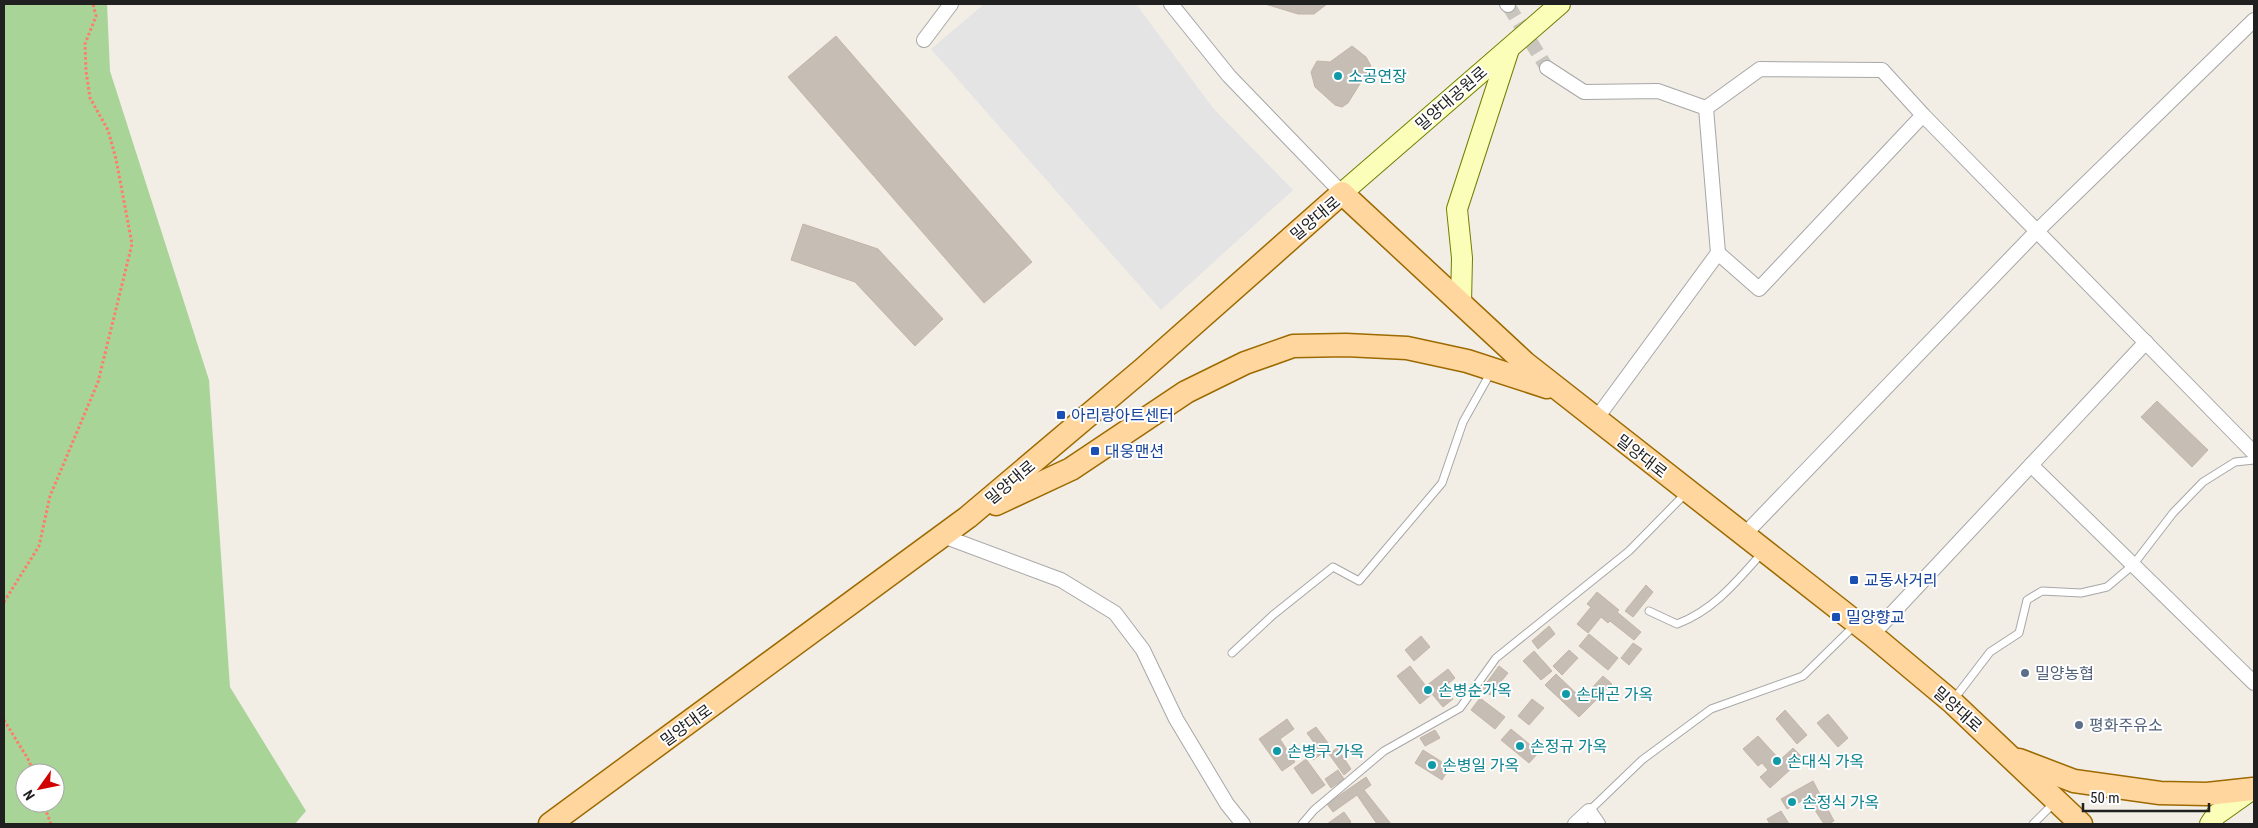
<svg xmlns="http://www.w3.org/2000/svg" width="2258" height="828" font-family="'Roboto Condensed','Noto Sans KR',sans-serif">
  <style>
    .forest { fill: #a9d498; fill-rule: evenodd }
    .parking { fill: #e4e4e4 }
    .building { fill: #c6bdb5; stroke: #c4b5a7 }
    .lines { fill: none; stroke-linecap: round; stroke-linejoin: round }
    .street-tunnel { stroke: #c8c5be; stroke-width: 14; stroke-dasharray: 14 7; stroke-linecap: butt }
    .lane-casing { stroke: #a7a7a7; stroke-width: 9 }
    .street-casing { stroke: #a7a7a7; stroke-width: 16 }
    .secondary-casing { stroke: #707f00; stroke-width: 22 }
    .primary-casing { stroke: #9d6a00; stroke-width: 25 }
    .path { stroke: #ff7b6a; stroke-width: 3; stroke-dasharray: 2.5 2.5; stroke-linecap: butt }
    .lane { stroke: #fff; stroke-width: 7 }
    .street { stroke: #fff; stroke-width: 14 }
    .secondary { stroke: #fafeb8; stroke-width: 20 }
    .primary { stroke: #ffd69e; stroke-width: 22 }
    .culture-dot { fill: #0f9aa8; stroke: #fff; stroke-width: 2 }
    .transit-dot { fill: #1a4fb4; stroke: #fff; stroke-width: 2 }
    .service-dot { fill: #5c6f8a; stroke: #fff; stroke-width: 2 }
    .labels { text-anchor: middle; stroke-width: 4; stroke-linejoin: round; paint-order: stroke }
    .culture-label { font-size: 16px; fill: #0d838f; stroke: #fff; text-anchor: start }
    .street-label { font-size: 16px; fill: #202020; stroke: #fff }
    .transit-label { font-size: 16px; fill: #164399; stroke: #fff; text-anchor: start }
    .service-label { font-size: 16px; fill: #4e5e75; stroke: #fff; text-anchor: start }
  </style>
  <rect width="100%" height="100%" fill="#f2eee6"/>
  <path class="forest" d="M4 4H107L110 71 209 380 230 687 306 811 295 824H4ZM25 773H55V803H25Z"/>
  <path class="parking" d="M984 4H1136L1213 108 1293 190 1161 310 931 49Z"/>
  <g class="building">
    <path d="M1265 4H1327L1314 14H1298Z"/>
    <path d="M836 36 1032 262 984 303 788 77Z"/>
    <path d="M1352 46 1366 57 1371 66 1348 103 1342 107 1335 105 1315 87 1311 72 1317 61 1330 62Z"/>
    <path d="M803 224 878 249 943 319 915 346 855 282 791 260Z"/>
    <path d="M2157 401 2208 450 2192 467 2141 417Z"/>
    <path d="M1646 585 1653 592 1633 617 1625 611Z"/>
    <path d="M1597 592 1619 610 1617 612 1641 632 1634 640 1610 621 1608 623 1601 617 1588 633 1577 624 1591 607 1587 604Z"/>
    <path d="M1549 626 1555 634 1538 649 1532 641Z"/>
    <path d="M1589 634 1618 658 1608 670 1579 646Z"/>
    <path d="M1421 636 1430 647 1414 661 1405 650Z"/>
    <path d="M1633 643 1642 649 1629 665 1621 658Z"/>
    <path d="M1569 650 1578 658 1562 675 1553 666Z"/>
    <path d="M1534 651 1552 671 1541 680 1523 661Z"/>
    <path d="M1410 666 1426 686 1448 669 1455 678 1444 687 1453 699 1443 707 1432 694 1420 704 1397 676Z"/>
    <path d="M1499 666 1508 673 1490 695 1482 689Z"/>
    <path d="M1556 674 1580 697 1586 691 1596 700 1579 717 1545 685Z"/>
    <path d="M1603 676 1612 684 1597 699 1589 691Z"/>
    <path d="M1480 698 1505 717 1495 729 1471 710Z"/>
    <path d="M1532 699 1544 708 1529 725 1518 716Z"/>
    <path d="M1785 710 1807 735 1797 744 1776 719Z"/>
    <path d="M1828 714 1848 738 1838 747 1817 723Z"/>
    <path d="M1287 719 1294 729 1280 739 1295 762 1282 771 1259 739Z"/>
    <path d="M1316 727 1331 747 1313 760 1306 751 1315 744 1307 733Z"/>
    <path d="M1511 729 1539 752 1529 763 1501 740Z"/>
    <path d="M1435 730 1440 738 1425 746 1420 738Z"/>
    <path d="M1758 736 1780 760 1793 748 1803 758 1770 788 1760 777 1768 770 1762 763 1758 766 1743 749Z"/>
    <path d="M1337 748 1351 769 1344 775 1329 754Z"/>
    <path d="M1423 750 1450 767 1442 780 1415 763Z"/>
    <path d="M1306 759 1325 785 1312 794 1294 768Z"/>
    <path d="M1338 770 1344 779 1331 788 1325 779Z"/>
    <path d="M1366 777 1371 785 1364 790 1391 824H1377L1357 795 1333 812 1327 804Z"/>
    <path d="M1813 781 1834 821 1829 824H1824L1807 798 1787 809 1781 799Z"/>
    <path d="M1781 811 1789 824H1770L1767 819Z"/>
    <path d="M1344 812 1351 822 1347 824H1327Z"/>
  </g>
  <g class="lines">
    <path class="street-tunnel" d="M1508 5 1547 68"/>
    <g class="lane-casing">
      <g id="lane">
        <path d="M1649 611 1677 624C1714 610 1737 581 1762 553"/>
        <path d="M1232 653 1273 615 1333 567 1359 581 1442 483 1463 422 1491 372"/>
        <path d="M1954 699 1990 652 2019 633 2027 600 2042 591 2081 593 2107 587 2133 565 2173 513 2203 482 2235 462 2254 460"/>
        <path d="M1589 811 1642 760 1711 709 1803 676 1854 626"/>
        <path d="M1302 824 1314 810 1384 751 1460 708 1496 658 1629 551 1687 492"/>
        <path d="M2033 824 2054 803"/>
      </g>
    </g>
    <g class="street-casing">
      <g id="street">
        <path d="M1171 4 1229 76 1342 193"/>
        <path d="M1507 4 1508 5"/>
        <path d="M924 40 951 4"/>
        <path d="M1547 68 1584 92 1658 91 1706 108 1718 253 1596 419"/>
        <path d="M1706 108 1760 69 1882 70 1923 115"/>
        <path d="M1718 253 1759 289 1923 115 2254 453"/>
        <path d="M2031 465 2254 683"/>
        <path d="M943 536 1061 580 1115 613 1143 650 1176 719 1227 804 1243 824"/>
        <path d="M1743 536 2037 231 2254 20"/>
        <path d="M1872 635 2146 342"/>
        <path d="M1575 824 1589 811 1598 824"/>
      </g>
    </g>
    <g class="secondary-casing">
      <g id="secondary">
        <path d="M1342 193 1560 4"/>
        <path d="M1461 303 1462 258 1457 209 1509 49"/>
        <path d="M2210 824 2216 815 2254 788"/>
      </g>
    </g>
    <g class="primary-casing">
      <g id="primary">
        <path d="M996 504 1071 469 1186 392 1245 363 1293 346 1346 345 1407 348 1467 361 1547 387"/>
        <path d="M2019 760 2074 781 2160 793 2207 794 2253 789"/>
        <path d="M550 824 968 517 1142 370 1342 193 1525 363 1872 635 1952 702 2081 824"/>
      </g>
    </g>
    <g class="path">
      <path d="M4 602 39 546 50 496 98 382 132 244 116 159 108 130 90 98 86 71 85 44 96 16 93 4"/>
      <path d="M4 720 28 759 34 773"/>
      <path d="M43 803 51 824"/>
    </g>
    <use href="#lane" class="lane"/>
    <use href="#street" class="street"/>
    <use href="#secondary" class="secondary"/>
    <use href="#primary" class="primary"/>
  </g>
  <g class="culture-dot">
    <circle cx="1338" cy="76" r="5"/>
    <circle cx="1428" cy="690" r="5"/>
    <circle cx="1566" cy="694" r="5"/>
    <circle cx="1520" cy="746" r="5"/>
    <circle cx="1277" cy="751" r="5"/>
    <circle cx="1777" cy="761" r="5"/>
    <circle cx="1432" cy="765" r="5"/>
    <circle cx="1792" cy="802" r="5"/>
  </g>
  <g class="transit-dot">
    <rect x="1056" y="410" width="10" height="10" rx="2.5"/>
    <rect x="1090" y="446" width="10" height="10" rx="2.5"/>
    <rect x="1849" y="575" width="10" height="10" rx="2.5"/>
    <rect x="1831" y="612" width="10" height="10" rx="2.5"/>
  </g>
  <g class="service-dot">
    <circle cx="2025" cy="673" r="5"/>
    <circle cx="2079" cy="725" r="5"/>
  </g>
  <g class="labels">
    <g class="culture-label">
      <text x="1348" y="82">소공연장</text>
      <text x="1438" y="696">손병순가옥</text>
      <text x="1576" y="700">손대곤 가옥</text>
      <text x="1530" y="752">손정규 가옥</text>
      <text x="1287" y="757">손병구 가옥</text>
      <text x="1787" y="767">손대식 가옥</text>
      <text x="1442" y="771">손병일 가옥</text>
      <text x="1802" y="808">손정식 가옥</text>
    </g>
    <g class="street-label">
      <text transform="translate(1451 98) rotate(-41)" y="6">밀양대공원로</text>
      <text transform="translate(1315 218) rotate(-40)" y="6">밀양대로</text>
      <text transform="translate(1642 456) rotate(38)" y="6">밀양대로</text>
      <text transform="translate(1010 482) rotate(-40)" y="6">밀양대로</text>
      <text transform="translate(1958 709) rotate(42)" y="6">밀양대로</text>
      <text transform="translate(686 725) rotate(-36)" y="6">밀양대로</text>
    </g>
    <g class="transit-label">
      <text x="1071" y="421">아리랑아트센터</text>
      <text x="1105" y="457">대웅맨션</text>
      <text x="1864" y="586">교동사거리</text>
      <text x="1846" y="623">밀양향교</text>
    </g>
    <g class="service-label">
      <text x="2035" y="679">밀양농협</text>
      <text x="2089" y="731">평화주유소</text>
    </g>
  </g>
  <rect width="2258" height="828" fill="none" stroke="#202020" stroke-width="10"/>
  <g transform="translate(40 788) rotate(237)"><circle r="24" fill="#ffffff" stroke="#a6a6a6"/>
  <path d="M0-4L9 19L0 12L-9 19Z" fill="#d10200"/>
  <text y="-8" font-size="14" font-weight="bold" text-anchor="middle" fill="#202020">N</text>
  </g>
  <path d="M2083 803v8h126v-8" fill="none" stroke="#202020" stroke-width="2.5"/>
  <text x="2090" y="803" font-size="15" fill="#202020" stroke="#ffffff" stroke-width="4" paint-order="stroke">50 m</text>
</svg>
